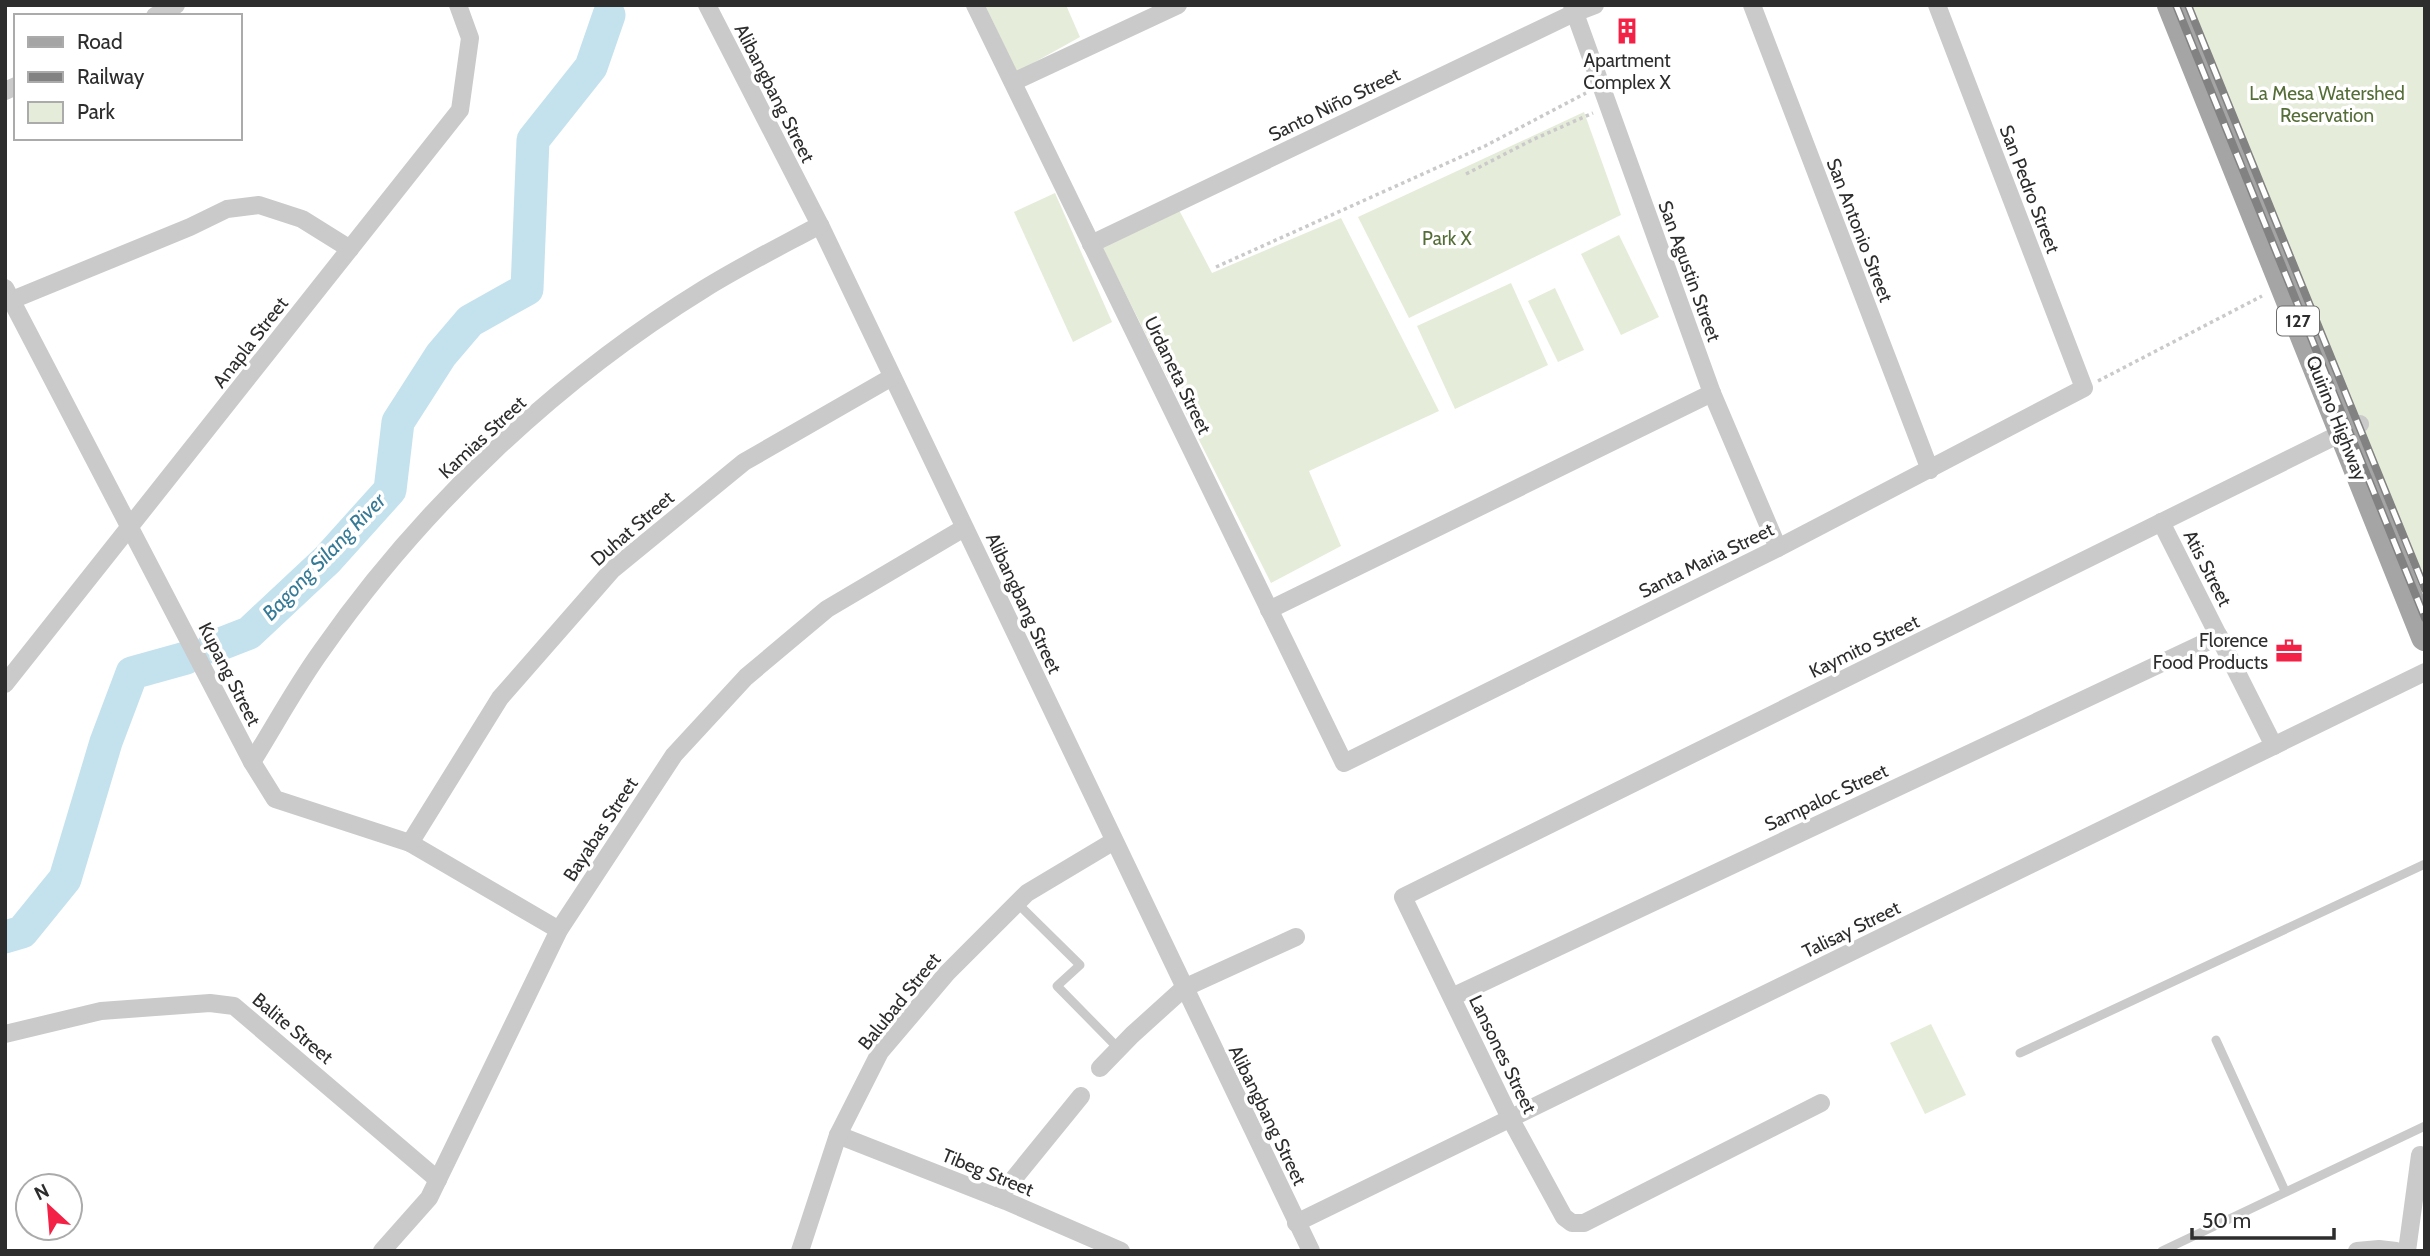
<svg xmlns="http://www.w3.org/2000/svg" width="2430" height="1256" font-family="Cabin,sans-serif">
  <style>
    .green { fill: #e6ecda }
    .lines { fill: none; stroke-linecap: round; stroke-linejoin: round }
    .river { stroke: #c4e2ee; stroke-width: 33 }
    .path { stroke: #cacaca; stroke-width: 3.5; stroke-dasharray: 3.5 3.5; stroke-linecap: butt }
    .service { stroke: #cacaca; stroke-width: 9 }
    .minor { stroke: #cacaca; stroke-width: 18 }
    .primary { stroke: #a5a5a5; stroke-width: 28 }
    .rail-casing { stroke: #828282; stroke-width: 8 }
    .rail { stroke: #fff; stroke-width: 5; stroke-dasharray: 16; stroke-linecap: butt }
    .labels { text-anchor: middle; stroke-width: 7; stroke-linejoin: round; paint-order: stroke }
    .shield { fill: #fff; stroke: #6c6c6c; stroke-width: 2 }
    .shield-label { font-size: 18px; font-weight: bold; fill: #2d2d2d }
    .poi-label { font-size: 19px; fill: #2d2d2d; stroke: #fff }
    .street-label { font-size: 19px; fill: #2d2d2d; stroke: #fff }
    .park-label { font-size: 19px; fill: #556d37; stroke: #fff }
    .water-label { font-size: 21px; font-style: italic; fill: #357a96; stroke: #fff }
  </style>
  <rect width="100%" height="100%" fill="#fff"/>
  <g class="green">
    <path d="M985 5H1066L1080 37 1017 72Z"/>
    <path d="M2182 5H2425V605Z"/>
    <path d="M1584 112 1621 215 1409 318 1358 217Z"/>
    <path d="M1055 193 1112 322 1073 342 1014 212Z"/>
    <path d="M1179 210 1212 273 1341 218 1439 411 1309 471 1341 546 1271 583 1101 245Z"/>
    <path d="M1619 235 1659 317 1621 335 1581 254Z"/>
    <path d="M1511 283 1548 365 1455 409 1417 326Z"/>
    <path d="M1555 288 1584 350 1558 362 1528 301Z"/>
    <path d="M1931 1024 1966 1095 1925 1114 1890 1043Z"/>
  </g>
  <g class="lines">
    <g class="river">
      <path d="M213 647 249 633 327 560 390 490 398 422 441 355 470 321 527 289 533 140 591 67 609 15"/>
      <path d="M5 937 22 932 65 879 106 742 132 673 186 658"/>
    </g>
    <g class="path">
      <path d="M1466 174 1532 140 1593 113"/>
      <path d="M1216 267 1485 146 1586 93"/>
      <path d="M2098 381 2262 296"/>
    </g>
    <g class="service">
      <path d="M1017 903 1080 965 1057 986 1118 1048"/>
      <path d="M2216 1040 2285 1191"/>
      <path d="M2020 1053 2425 864"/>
      <path d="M2162 1251 2425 1126"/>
    </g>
    <g class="minor">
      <path d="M707 5 820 225 1311 1251"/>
      <path d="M975 5 1344 763 1778 548 2084 388 1937 5"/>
      <path d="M1572 5 1712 393 1778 548"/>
      <path d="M1752 5 1930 470"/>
      <path d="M155 16 176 5"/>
      <path d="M1013 82 1178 5"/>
      <path d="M5 91 16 86"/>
      <path d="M1091 244 1574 13 1595 5"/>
      <path d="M5 288 252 762 275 799 410 843 559 930"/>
      <path d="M12 300 190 227 227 209 259 205 302 219 350 249"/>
      <path d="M2161 522 2274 746"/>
      <path d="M1269 610 1712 393"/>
      <path d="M5 684 460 110 470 38 458 5"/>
      <path d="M252 762C275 725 296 686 322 650 421 508 556 380 704 289 741 266 781 246 820 225"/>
      <path d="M410 843 500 698 612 570 744 462 892 377"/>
      <path d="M1452 997 2219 636"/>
      <path d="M5 1034 101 1011 210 1003 234 1006 438 1180"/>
      <path d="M1100 1068 1132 1035 1184 988 1296 937"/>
      <path d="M1821 1103 1584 1223H1572L1564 1217 1510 1118 1403 897 2360 424"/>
      <path d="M838 1135 1006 1201 1121 1251"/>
      <path d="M998 1198 1081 1096"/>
      <path d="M1296 1223 2425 672"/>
      <path d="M382 1251 429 1198 559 930 674 755 746 677 827 609 964 528"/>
      <path d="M800 1251 838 1135 880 1052 947 973 1027 893 1114 841"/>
      <path d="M2357 1251 2379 1249 2396 1251"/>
      <path d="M2407 1251 2420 1155"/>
    </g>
    <path class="primary" d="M2171 5 2425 637"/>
    <g class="rail-casing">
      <g id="rail">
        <path d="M2176 5 2425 618"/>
        <path d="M2188 5 2425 589"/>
      </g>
    </g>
    <use href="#rail" class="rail"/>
  </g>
  <defs>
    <g id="building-bare" transform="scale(2.1)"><path d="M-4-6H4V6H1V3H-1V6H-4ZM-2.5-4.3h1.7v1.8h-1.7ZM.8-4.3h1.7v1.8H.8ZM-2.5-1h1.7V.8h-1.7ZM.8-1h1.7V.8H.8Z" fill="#f32145" stroke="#fff" stroke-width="2.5" paint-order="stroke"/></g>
    <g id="office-bare" transform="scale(2.1)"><path d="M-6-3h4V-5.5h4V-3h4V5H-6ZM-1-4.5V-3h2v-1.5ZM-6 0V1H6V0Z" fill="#f32145" stroke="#fff" stroke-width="2.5" paint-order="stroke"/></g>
  </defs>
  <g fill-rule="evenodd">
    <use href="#building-bare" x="1627" y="31"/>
    <use href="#office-bare" x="2289" y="651"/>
  </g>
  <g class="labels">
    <rect class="shield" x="2277" y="306.5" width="42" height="29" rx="5"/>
    <g class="shield-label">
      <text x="2298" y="327">127</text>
    </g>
    <g class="poi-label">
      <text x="1627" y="67">Apartment<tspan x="1627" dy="22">Complex X</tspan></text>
      <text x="2268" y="647" text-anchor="end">Florence<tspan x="2268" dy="22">Food Products</tspan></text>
    </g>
    <g class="street-label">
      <text transform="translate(775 93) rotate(63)" y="7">Alibangbang Street</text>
      <text transform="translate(1334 104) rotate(-26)" y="7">Santo Niño Street</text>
      <text transform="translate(2030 189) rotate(69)" y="7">San Pedro Street</text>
      <text transform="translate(1860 230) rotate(69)" y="7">San Antonio Street</text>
      <text transform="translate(1690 271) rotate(70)" y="7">San Agustin Street</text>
      <text transform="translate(250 342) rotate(-52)" y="7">Anapla Street</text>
      <text transform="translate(1178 375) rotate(64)" y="7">Urdaneta Street</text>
      <text transform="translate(2337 418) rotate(68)" y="7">Quirino Highway</text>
      <text transform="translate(482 437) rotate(-43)" y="7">Kamias Street</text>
      <text transform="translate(632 528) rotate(-41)" y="7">Duhat Street</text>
      <text transform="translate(1706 560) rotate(-26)" y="7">Santa Maria Street</text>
      <text transform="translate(2208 568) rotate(63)" y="7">Atis Street</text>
      <text transform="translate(1024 603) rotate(65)" y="7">Alibangbang Street</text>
      <text transform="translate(1864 646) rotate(-26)" y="7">Kaymito Street</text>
      <text transform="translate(230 674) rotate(63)" y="7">Kupang Street</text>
      <text transform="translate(1826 797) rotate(-25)" y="7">Sampaloc Street</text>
      <text transform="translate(600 829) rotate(-57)" y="7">Bayabas Street</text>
      <text transform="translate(1851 929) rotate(-26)" y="7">Talisay Street</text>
      <text transform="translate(899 1001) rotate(-51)" y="7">Balubad Street</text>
      <text transform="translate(293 1028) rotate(40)" y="7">Balite Street</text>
      <text transform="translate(1503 1054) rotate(64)" y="7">Lansones Street</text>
      <text transform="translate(1268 1115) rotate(64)" y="7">Alibangbang Street</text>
      <text transform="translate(988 1172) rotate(22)" y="7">Tibeg Street</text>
    </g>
    <g class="park-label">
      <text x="2327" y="100">La Mesa Watershed<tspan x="2327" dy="22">Reservation</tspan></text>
      <text x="1447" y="245">Park X</text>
    </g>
    <g class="water-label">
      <text transform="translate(324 557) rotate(-46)" y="7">Bagong Silang River</text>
    </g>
  </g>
  <rect width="2430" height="1256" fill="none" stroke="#2d2d2d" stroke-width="14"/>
  <rect x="14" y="14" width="228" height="126" fill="#ffffff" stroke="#ababab" stroke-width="2"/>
  <rect x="28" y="37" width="35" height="10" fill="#a5a5a5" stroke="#ababab" stroke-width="2"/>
  <text x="77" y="49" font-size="21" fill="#2d2d2d">Road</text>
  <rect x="28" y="72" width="35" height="10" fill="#828282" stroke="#ababab" stroke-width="2"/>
  <text x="77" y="84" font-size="21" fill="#2d2d2d">Railway</text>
  <rect x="28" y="102" width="35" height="21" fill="#e6ecda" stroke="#ababab" stroke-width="2"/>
  <text x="77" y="119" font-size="21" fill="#2d2d2d">Park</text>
  <g transform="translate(49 1207) rotate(334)"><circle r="33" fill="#ffffff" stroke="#ababab" stroke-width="2"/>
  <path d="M0-5L12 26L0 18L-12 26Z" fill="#f32145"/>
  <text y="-10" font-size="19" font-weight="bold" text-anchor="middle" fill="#2d2d2d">N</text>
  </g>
  <path d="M2192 1228v10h142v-10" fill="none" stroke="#2d2d2d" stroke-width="3.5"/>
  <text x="2202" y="1228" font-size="21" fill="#2d2d2d" stroke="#ffffff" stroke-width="5" paint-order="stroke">50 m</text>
</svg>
